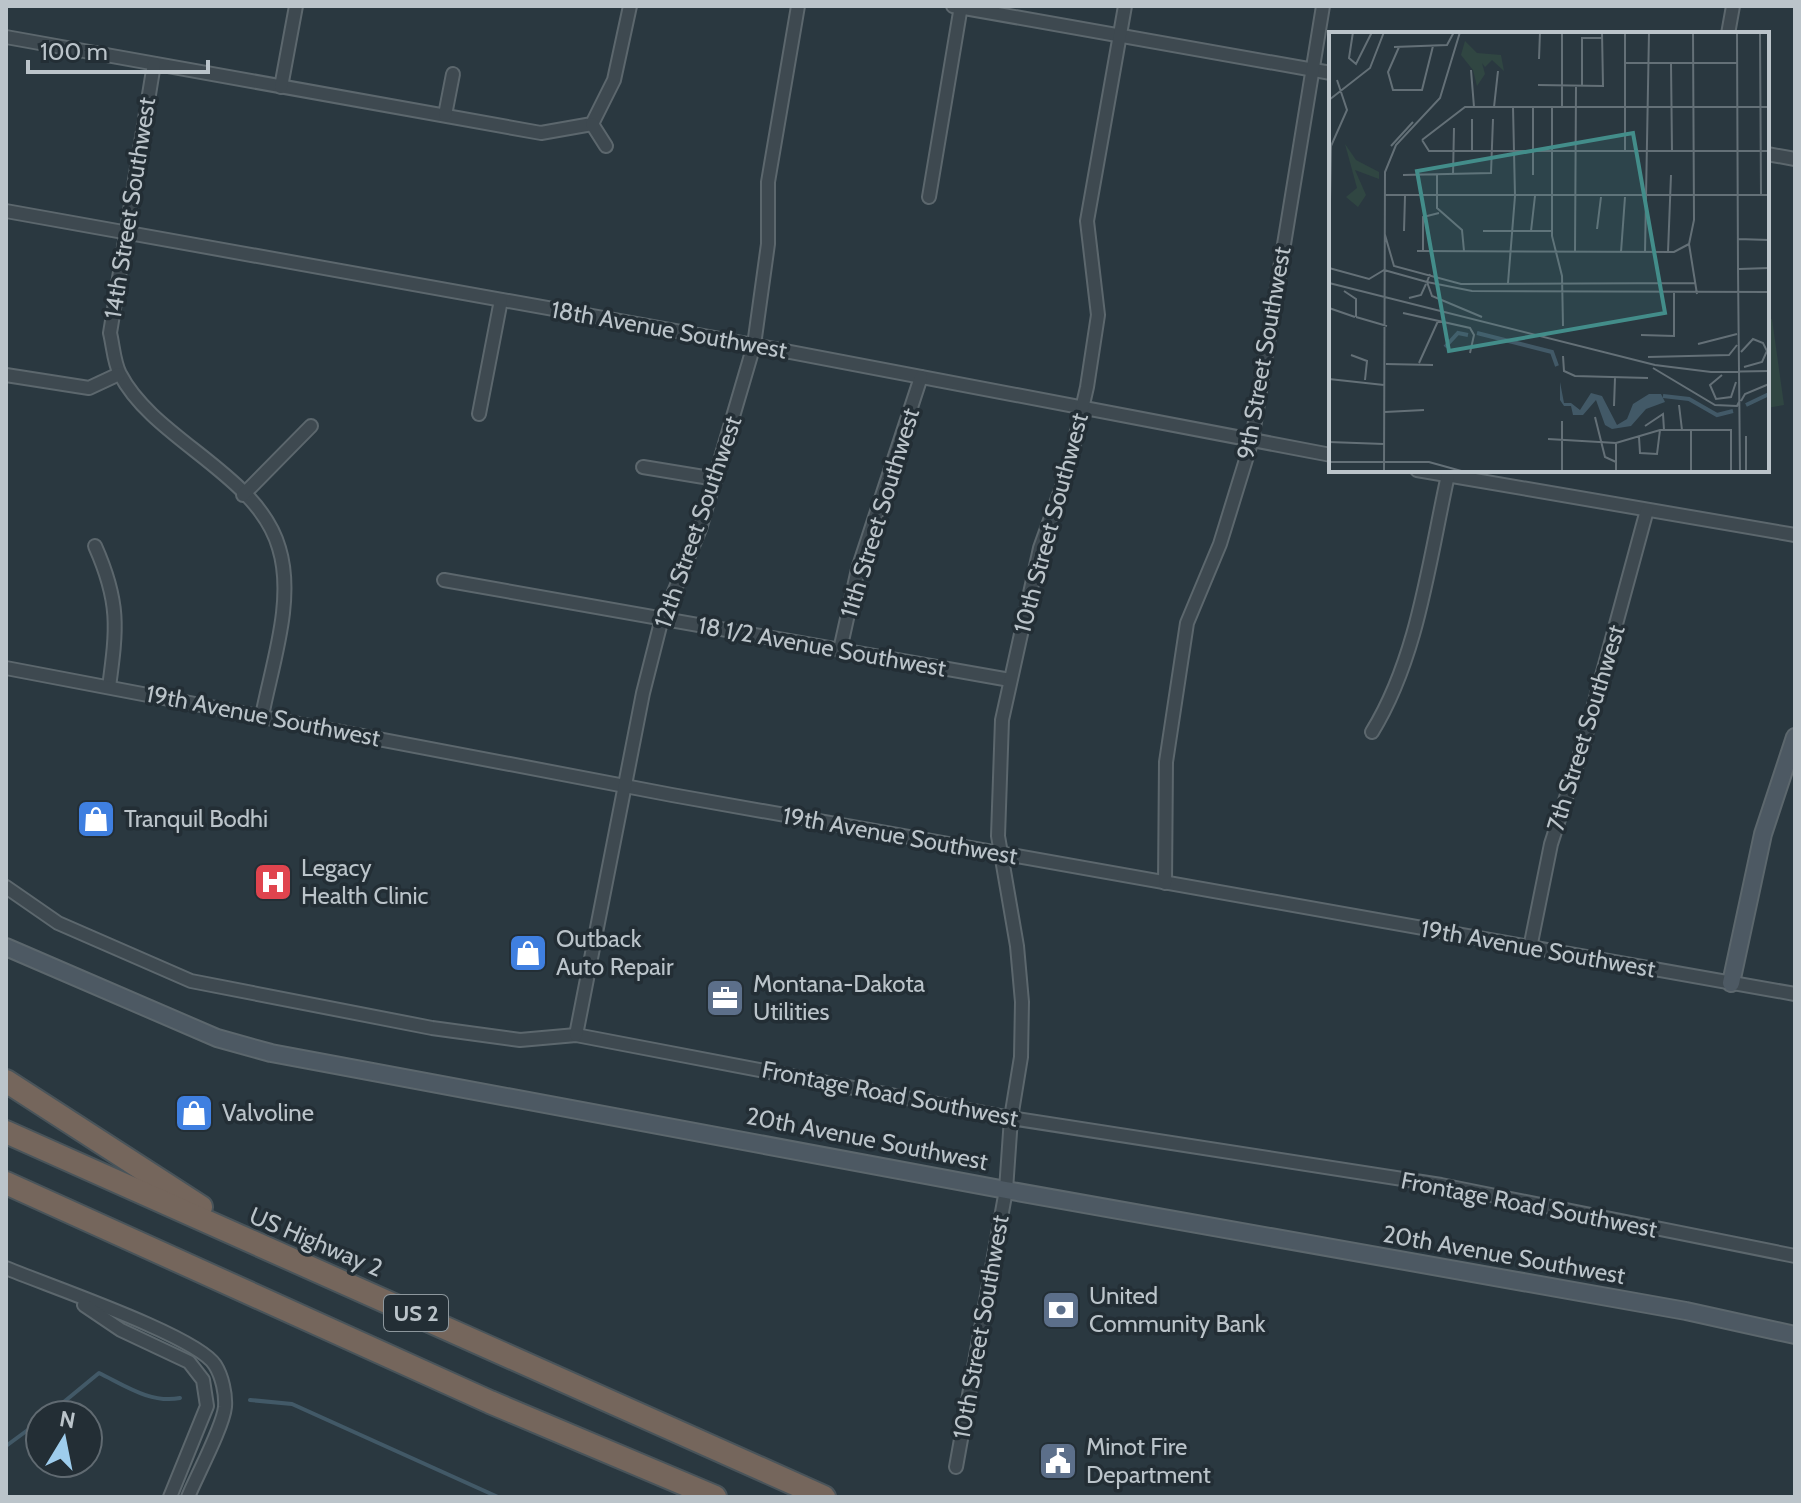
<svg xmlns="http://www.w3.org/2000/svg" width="1801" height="1503" font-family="Cabin,sans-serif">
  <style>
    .garden { fill: #304642 }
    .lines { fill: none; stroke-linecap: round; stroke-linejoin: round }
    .stream { stroke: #425967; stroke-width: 4 }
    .street-casing { stroke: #5c676d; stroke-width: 16 }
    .secondary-casing { stroke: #5c676d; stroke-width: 20 }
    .highway-casing { stroke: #49545a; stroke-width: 26 }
    .street { stroke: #3e4950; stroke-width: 12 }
    .secondary { stroke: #4d5963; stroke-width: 16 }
    .highway { stroke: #75665c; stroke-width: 22 }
    .labels { text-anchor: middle; stroke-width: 7; stroke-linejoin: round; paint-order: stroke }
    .shield { fill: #232e35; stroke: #8d979d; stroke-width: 2 }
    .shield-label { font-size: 22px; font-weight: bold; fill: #bbc4ca }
    .street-label { font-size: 24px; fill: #bbc4ca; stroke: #232e35 }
    .poi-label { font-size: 24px; fill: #bbc4ca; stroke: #232e35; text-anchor: start }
    .inset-river { fill: none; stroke: #425967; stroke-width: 4 }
    .inset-road { fill: none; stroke: #647077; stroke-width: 2 }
    .view { fill: #438d8a; fill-opacity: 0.15; stroke: #438d8a; stroke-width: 4 }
    .inset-edge { fill: none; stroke: #bbc4ca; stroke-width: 4 }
  </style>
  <rect width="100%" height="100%" fill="#2a3840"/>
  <path class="garden" d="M1772 319 1784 405 1767 408V320Z"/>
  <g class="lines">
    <g class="stream">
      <path d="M250 1400 292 1404 498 1497"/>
      <path d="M48 1415 99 1373C124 1385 151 1404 180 1398"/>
      <path d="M6 1446 40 1421"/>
    </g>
    <g class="street-casing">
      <g id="street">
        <path d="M953 6 1331 73"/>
        <path d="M1728 34 1733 6"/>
        <path d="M6 37 541 133 592 124 614 80 630 6"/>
        <path d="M154 64 110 333C113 345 114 363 120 374 154 440 258 474 279 548 295 600 272 664 262 716"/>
        <path d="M281 87 296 6"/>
        <path d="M445 115 453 74"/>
        <path d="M592 124 606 146"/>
        <path d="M1767 154 1795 159"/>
        <path d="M929 197 961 6"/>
        <path d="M6 211 754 345 1331 455"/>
        <path d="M6 375 89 388 119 374"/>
        <path d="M479 414 501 300"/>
        <path d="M643 467 716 479"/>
        <path d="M1417 470 1795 535"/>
        <path d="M243 495 311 426"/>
        <path d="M95 546C120 602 117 628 109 687"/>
        <path d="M444 580 1010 680"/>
        <path d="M840 650 858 569 921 377"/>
        <path d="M6 668 672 795 1795 994"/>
        <path d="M1372 732C1418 657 1429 561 1448 475"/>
        <path d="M1165 883 1166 762 1187 623 1220 544 1252 440 1323 6"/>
        <path d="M6 887 58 923 191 981 432 1028 520 1040 576 1035 1011 1118 1441 1185 1795 1256"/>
        <path d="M1530 948 1551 844 1584 742 1647 510"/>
        <path d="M576 1035 643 693 660 626 700 529 754 345 768 244V182L798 6"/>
        <path d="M6 1268C46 1285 197 1336 215 1365 222 1376 226 1394 225 1407 223 1427 197 1475 188 1497"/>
        <path d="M84 1305 121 1330 189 1362 203 1380 207 1406 170 1497"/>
        <path d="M956 1467 1006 1190 1011 1118 1021 1057 1022 1002 1017 946 998 836 1002 720 1040 548 1068 470 1087 387 1098 315 1087 221 1125 6"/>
      </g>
    </g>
    <g class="secondary-casing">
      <g id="secondary">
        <path d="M6 947 217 1038 271 1053 1006 1190 1686 1311 1795 1335"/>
        <path d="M1731 983 1763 834 1795 737"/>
      </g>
    </g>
    <g class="highway-casing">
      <g id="highway">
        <path d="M6 1081 201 1207"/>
        <path d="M6 1132 824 1497"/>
        <path d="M6 1183 490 1402 715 1497"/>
      </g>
    </g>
    <use href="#street" class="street"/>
    <use href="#secondary" class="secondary"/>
    <use href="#highway" class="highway"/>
  </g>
  <defs>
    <g id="shop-square" transform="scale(2)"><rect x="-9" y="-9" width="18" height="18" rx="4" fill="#3f7fe0" stroke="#232e35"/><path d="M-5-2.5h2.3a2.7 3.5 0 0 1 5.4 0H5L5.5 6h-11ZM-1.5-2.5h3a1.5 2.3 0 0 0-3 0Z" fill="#fff"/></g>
    <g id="hospital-square" transform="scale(2)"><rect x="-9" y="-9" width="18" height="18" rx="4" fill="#e0444e" stroke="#232e35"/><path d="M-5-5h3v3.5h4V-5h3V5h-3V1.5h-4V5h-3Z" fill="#fff"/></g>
    <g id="office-square" transform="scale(2)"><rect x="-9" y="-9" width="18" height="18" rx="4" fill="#5c6f8a" stroke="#232e35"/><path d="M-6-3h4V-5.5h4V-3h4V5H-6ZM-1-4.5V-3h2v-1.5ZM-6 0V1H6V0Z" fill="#fff"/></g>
    <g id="bank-square" transform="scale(2)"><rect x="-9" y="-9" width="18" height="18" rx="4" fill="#5c6f8a" stroke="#232e35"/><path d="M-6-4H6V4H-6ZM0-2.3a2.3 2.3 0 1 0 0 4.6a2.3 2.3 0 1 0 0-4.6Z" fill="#fff"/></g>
    <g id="civic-square" transform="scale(2)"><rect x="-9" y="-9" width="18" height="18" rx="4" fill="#5c6f8a" stroke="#232e35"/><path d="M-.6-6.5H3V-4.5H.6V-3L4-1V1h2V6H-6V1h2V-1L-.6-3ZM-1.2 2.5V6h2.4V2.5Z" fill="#fff"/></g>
  </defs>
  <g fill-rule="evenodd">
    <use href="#shop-square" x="96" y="819"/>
    <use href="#hospital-square" x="273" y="882"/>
    <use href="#shop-square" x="528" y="953"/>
    <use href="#office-square" x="725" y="998"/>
    <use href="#shop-square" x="194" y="1113"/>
    <use href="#bank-square" x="1061" y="1310"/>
    <use href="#civic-square" x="1058" y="1461"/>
  </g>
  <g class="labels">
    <rect class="shield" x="384" y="1295" width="64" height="36" rx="6"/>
    <g class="shield-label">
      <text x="416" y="1321">US 2</text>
    </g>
    <g class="street-label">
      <text transform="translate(130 208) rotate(-81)" y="8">14th Street Southwest</text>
      <text transform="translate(669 330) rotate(10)" y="8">18th Avenue Southwest</text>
      <text transform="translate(1264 353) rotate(-80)" y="8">9th Street Southwest</text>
      <text transform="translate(880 513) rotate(-73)" y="8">11th Street Southwest</text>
      <text transform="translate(698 522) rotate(-71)" y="8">12th Street Southwest</text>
      <text transform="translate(1051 523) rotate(-75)" y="8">10th Street Southwest</text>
      <text transform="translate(822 647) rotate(10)" y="8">18 1/2 Avenue Southwest</text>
      <text transform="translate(263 716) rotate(11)" y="8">19th Avenue Southwest</text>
      <text transform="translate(1586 728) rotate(-73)" y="8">7th Street Southwest</text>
      <text transform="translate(900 836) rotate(10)" y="8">19th Avenue Southwest</text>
      <text transform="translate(1538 949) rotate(10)" y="8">19th Avenue Southwest</text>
      <text transform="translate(890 1094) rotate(11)" y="8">Frontage Road Southwest</text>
      <text transform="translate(867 1139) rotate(11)" y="8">20th Avenue Southwest</text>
      <text transform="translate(1529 1205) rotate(11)" y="8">Frontage Road Southwest</text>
      <text transform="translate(316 1242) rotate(23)" y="8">US Highway 2</text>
      <text transform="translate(1504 1255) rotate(10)" y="8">20th Avenue Southwest</text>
      <text transform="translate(981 1327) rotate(-80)" y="8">10th Street Southwest</text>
    </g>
    <g class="poi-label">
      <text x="124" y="827">Tranquil Bodhi</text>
      <text x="301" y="876">Legacy<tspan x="301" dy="28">Health Clinic</tspan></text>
      <text x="556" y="947">Outback<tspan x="556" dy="28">Auto Repair</tspan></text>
      <text x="753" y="992">Montana-Dakota<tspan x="753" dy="28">Utilities</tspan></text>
      <text x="222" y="1121">Valvoline</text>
      <text x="1089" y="1304">United<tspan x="1089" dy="28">Community Bank</tspan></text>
      <text x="1086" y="1455">Minot Fire<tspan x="1086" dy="28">Department</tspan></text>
    </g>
  </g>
  <g transform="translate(1329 32)">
    <rect width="440" height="440" fill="#2a3840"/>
    <path d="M136 9 148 21 172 23 175 39 163 28 156 35 153 31 156 42 148 54 144 38 132 23ZM16 112 27 128 50 140V147L26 138 37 163 29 175 17 165 28 156Z" fill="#304642"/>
    <path d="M231 350 235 371H242L251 378 262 361 273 364 288 393 298 387 304 372 320 362H332L336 370 317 377 302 394 283 397 276 393 267 368 254 383H244L242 374H235L231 368Z" fill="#425967"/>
    <path class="inset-river" d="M148 301 223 320 228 334M116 315 129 301 139 303M334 364 360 367 388 383 404 379M417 373 440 362"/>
    <path class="inset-road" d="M24 0 20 26 27 32 43 0M364 0 365 188 360 212 368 262M408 0 409 237M431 0 432 163M65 15 118 13 125 0M70 15 59 40 64 58H93L104 14M210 27 211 0M296 31H408M342 31 343 120M142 38 145 75M209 53 274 54 273 0M253 54V6H273M0 68 41 36 55 0M165 75 169 39M204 75V143M223 75V204L233 244 234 294M233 75V0M143 87V119M93 108 136 75H440M93 108 100 119H440M62 114 84 90M296 120V0M74 143 162 141 164 87M108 143V176L133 198 135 219M124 143 125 96M56 163H440M1 169 2 114 18 78 8 48M268 197 272 165M75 199 76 164M154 199H224M202 199 206 164M56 203 65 234 132 252 366 251M409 207 440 208M88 219 345 220 360 212M94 219V185L110 181M246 220 247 54M292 220 296 165M316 220 320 0M339 220 342 143M0 236 40 247 55 238M409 237 411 440M410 237 440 236M55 238 98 250M101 242 98 250 143 259 440 260M98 250 103 264 153 285M0 251 326 333 382 340 440 339M179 251 186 164 184 75M15 259 27 267V285M80 266 92 263 97 252M0 276 26 285M74 281 141 296 145 303 141 321M27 285 58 294M312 303 345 304V259M369 312 408 302M412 320 424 307 434 311 438 319 433 330 415 335M22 323 38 329 36 348M234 324 235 339 246 344 319 346M319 325 400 323 408 313M90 331 109 289M57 332 104 333M324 336 386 373 408 374 411 368M393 343 381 353 387 367 402 365 407 350M0 347 55 353M412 369 416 362 440 352M350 373 353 398M285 374 286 346M56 380 95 378M266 385 276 425 287 430M316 394 334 382 335 398M362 397V440M310 405 311 421 328 422 331 398M219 407 287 411 331 398H402V440M0 410 55 412M287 411V440M0 430H100L136 440M55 440 56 140 67 113 111 66 131 0M233 440V389M417 440V404"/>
    <path class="view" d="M304 101 336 281 120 319 88 139Z"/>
    <rect width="440" height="440" class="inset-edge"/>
  </g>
  <rect width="1801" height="1503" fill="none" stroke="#bbc4ca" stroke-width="16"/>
  <g transform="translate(64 1439) rotate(10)"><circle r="38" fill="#232e35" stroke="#606a71" stroke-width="2"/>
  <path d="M0-6L14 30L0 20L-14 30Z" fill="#9ecded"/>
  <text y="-12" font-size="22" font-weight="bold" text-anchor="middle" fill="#bbc4ca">N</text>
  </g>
  <path d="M28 60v12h180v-12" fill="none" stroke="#bbc4ca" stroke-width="4"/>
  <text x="40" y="60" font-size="24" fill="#bbc4ca" stroke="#232e35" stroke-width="6" paint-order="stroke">100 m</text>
</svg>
